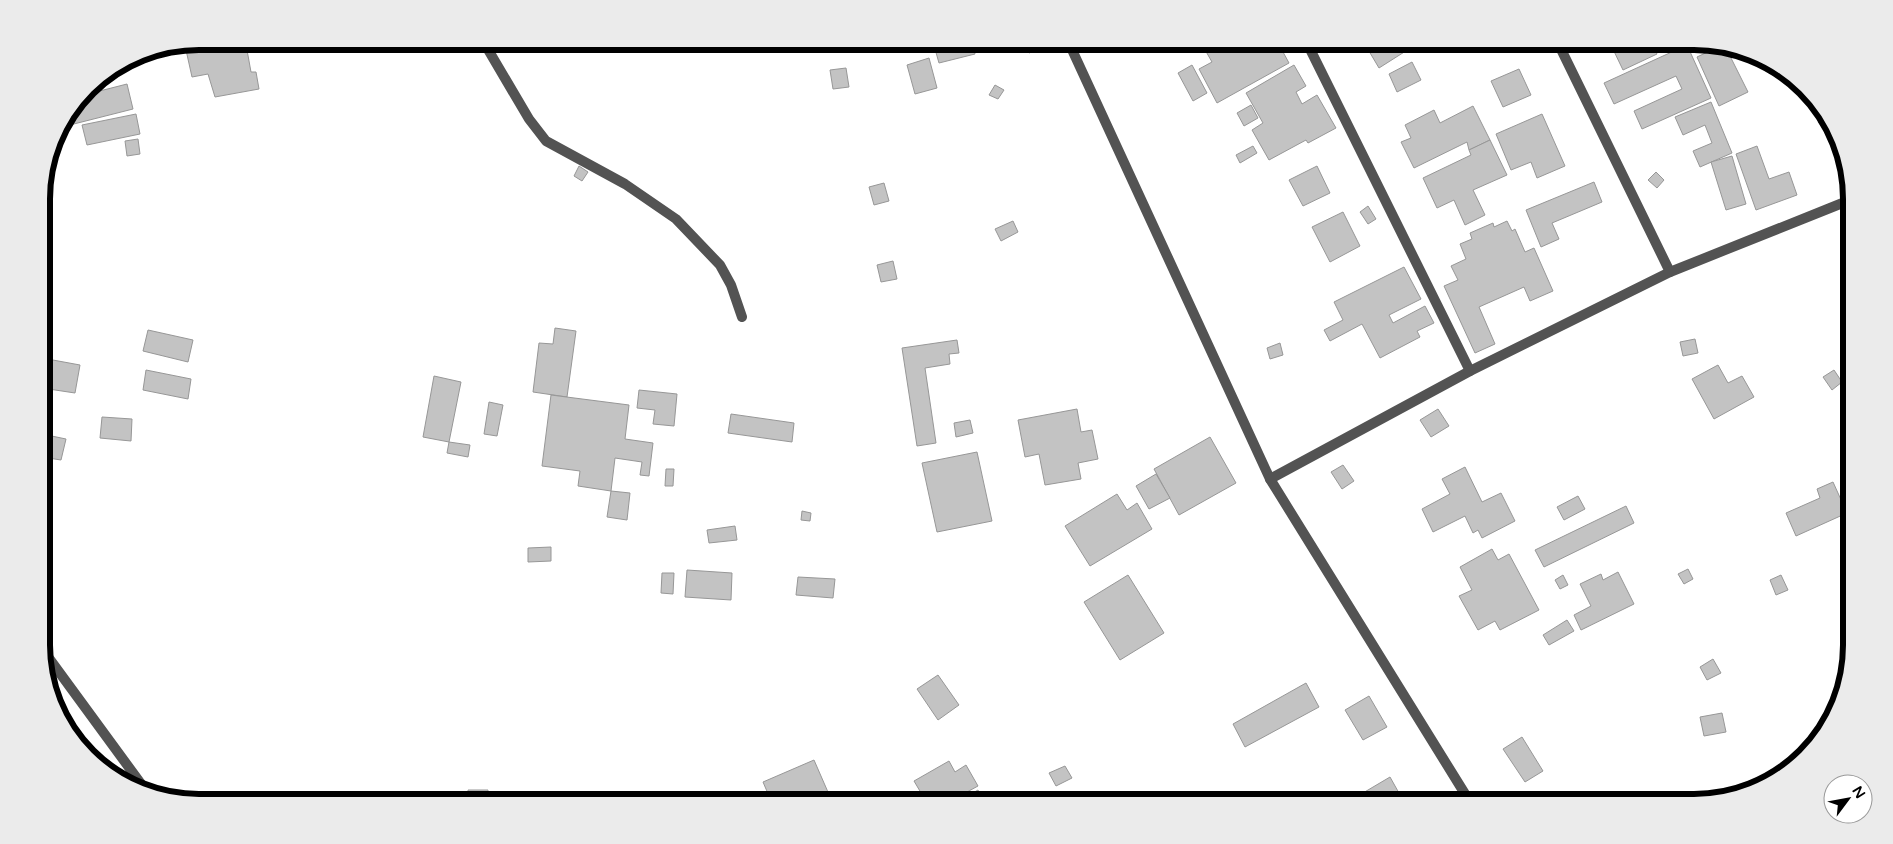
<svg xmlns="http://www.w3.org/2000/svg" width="1893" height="844" font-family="'Varela Round',sans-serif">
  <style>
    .building { fill: #c3c3c3; stroke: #979797 }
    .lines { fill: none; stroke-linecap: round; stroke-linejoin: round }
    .minor { stroke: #535353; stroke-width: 10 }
    .rim { fill: none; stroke: #000; stroke-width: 6 }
  </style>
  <rect width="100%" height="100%" fill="#fff"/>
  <g class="building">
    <path d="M206 41H250L252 49 247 50 251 72H256L259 89 215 97 208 74 192 77 186 50 207 45Z"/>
    <path d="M923 41H972L975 54 939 63 935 49 926 52Z"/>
    <path d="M1030 41H1038L1041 48 1029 53 1025 44Z"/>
    <path d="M1200 41H1277L1289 63 1217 103 1199 69 1212 62Z"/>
    <path d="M1363 41H1405L1409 49 1379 68Z"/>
    <path d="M1651 41 1657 54 1623 70 1611 45 1618 41Z"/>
    <path d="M1687 45 1711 98 1642 129 1634 111 1682 89 1676 76 1614 104 1604 83Z"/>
    <path d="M1720 46 1726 48 1748 92 1719 106 1697 57Z"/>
    <path d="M929 58 937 88 915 94 907 65Z"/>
    <path d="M1412 62 1421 80 1397 92 1389 74Z"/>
    <path d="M1192 65 1207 93 1193 101 1178 73Z"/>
    <path d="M1294 65 1306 86 1296 92 1302 104 1317 95 1336 128 1308 143 1306 140 1269 160 1252 130 1263 123 1246 93Z"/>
    <path d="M846 68 849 87 833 89 830 70Z"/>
    <path d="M1519 69 1531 95 1503 107 1491 81Z"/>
    <path d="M127 84 133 109 58 128 84 95Z"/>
    <path d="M995 85 1004 90 998 99 989 95Z"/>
    <path d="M1711 102 1732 153 1700 167 1693 151 1712 143 1705 125 1683 135 1675 117Z"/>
    <path d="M1251 105 1258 118 1244 126 1237 113Z"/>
    <path d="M1473 106 1490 140 1469 150 1467 142 1414 168 1401 142 1411 138 1405 125 1434 110 1440 123Z"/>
    <path d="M136 114 140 134 87 145 82 125Z"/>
    <path d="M1542 114 1565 166 1537 178 1531 162 1511 170 1496 134Z"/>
    <path d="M1825 116 1829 127 1826 131 1818 122Z"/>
    <path d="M138 139 140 154 127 156 125 141Z"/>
    <path d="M1490 140 1507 175 1473 190 1485 215 1465 225 1454 200 1437 208 1423 178 1471 155 1469 150Z"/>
    <path d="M1253 146 1257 153 1240 163 1236 155Z"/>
    <path d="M1757 146 1769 179 1789 172 1797 195 1756 210 1736 154Z"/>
    <path d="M1732 156 1746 204 1726 210 1711 162Z"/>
    <path d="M579 166 588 172 582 181 574 176Z"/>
    <path d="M1317 166 1330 193 1303 206 1289 180Z"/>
    <path d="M1656 172 1664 180 1657 188 1648 180Z"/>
    <path d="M1594 182 1602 202 1552 223 1559 239 1541 247 1526 210Z"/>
    <path d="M884 183 889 201 874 205 869 187Z"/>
    <path d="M1368 206 1376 219 1368 224 1360 212Z"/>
    <path d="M1343 212 1360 246 1330 262 1312 227Z"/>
    <path d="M1013 221 1018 232 1001 241 995 229Z"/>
    <path d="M1507 221 1512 231 1515 229 1525 252 1534 248 1553 291 1530 301 1524 287 1479 307 1495 344 1475 353 1444 286 1458 280 1451 266 1466 259 1460 244 1472 239 1470 233 1493 223 1494 227Z"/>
    <path d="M893 261 897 279 881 282 877 265Z"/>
    <path d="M1404 267 1421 299 1389 315 1393 323 1425 306 1434 323 1417 331 1420 337 1380 358 1362 324 1330 341 1324 330 1343 320 1334 302Z"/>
    <path d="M555 328 576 331 567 397 533 392 539 343 553 344Z"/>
    <path d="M148 330 193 340 188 362 143 351Z"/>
    <path d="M1695 339 1698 353 1683 356 1680 342Z"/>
    <path d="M957 340 959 353 949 354 950 364 925 368 936 443 917 446 902 348Z"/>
    <path d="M1280 343 1283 355 1270 359 1267 348Z"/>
    <path d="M42 358 80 365 75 393 42 388Z"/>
    <path d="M1718 365 1728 383 1742 376 1754 397 1714 419 1692 379Z"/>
    <path d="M146 370 191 379 188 399 143 390Z"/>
    <path d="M1834 370 1842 382 1832 390 1823 377Z"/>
    <path d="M434 376 461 382 449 442 423 437Z"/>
    <path d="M639 390 677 394 674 426 653 424 655 410 637 408Z"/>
    <path d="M551 395 629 405 625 439 653 443 649 476 640 475 642 462 615 458 611 491 578 486 580 471 542 466Z"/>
    <path d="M489 402 503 405 497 436 484 434Z"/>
    <path d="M1077 409 1081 432 1092 430 1098 459 1078 463 1081 479 1045 485 1039 454 1025 457 1018 420Z"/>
    <path d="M1438 409 1449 426 1431 437 1420 420Z"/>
    <path d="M731 414 794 423 792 442 728 433Z"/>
    <path d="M102 417 132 419 131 441 100 438Z"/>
    <path d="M970 420 973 433 956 437 954 423Z"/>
    <path d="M42 434 66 439 61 460 42 457Z"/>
    <path d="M1210 437 1236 483 1179 515 1154 469Z"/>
    <path d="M449 442 470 445 468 457 447 453Z"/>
    <path d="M977 452 992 521 937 532 922 463Z"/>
    <path d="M1343 465 1354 481 1342 489 1331 472Z"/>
    <path d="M1465 467 1482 502 1501 493 1515 521 1482 538 1478 530 1473 533 1465 516 1433 532 1422 509 1450 494 1442 479Z"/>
    <path d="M666 469H674L673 486H665Z"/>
    <path d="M1156 474 1170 498 1149 509 1136 486Z"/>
    <path d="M1833 482 1847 513 1796 536 1786 513 1820 498 1817 489Z"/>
    <path d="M611 491 630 493 627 520 607 517Z"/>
    <path d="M1117 494 1127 510 1137 503 1152 529 1090 566 1065 526Z"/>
    <path d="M1578 496 1585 509 1564 520 1557 507Z"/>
    <path d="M1626 506 1634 523 1544 567 1535 550Z"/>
    <path d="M802 511 811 513 810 521 801 520Z"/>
    <path d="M735 526 737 540 709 543 707 530Z"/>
    <path d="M551 547V561L528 562V548Z"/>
    <path d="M1492 549 1498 560 1509 554 1539 610 1500 630 1495 621 1478 630 1459 596 1472 590 1460 567Z"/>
    <path d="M1688 569 1693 579 1684 584 1678 574Z"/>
    <path d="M687 570 732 573 731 600 685 597Z"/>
    <path d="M1618 572 1634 604 1581 630 1574 615 1591 606 1580 584 1601 574 1603 580Z"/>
    <path d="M662 573H674L673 594 661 593Z"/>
    <path d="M1128 575 1164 633 1120 660 1084 602Z"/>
    <path d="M1563 575 1568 585 1560 589 1555 580Z"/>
    <path d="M1781 575 1788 590 1776 595 1770 580Z"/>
    <path d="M798 577 835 579 833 598 796 595Z"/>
    <path d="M1852 588V620L1843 600 1849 597 1846 590Z"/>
    <path d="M1567 620 1574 631 1549 645 1543 635Z"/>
    <path d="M1713 659 1721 673 1707 680 1700 667Z"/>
    <path d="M938 675 959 705 938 720 917 689Z"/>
    <path d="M1306 683 1319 707 1245 747 1233 724Z"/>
    <path d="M1369 696 1387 727 1363 740 1345 710Z"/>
    <path d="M1722 713 1726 732 1704 736 1700 717Z"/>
    <path d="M1522 737 1543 771 1525 782 1503 749Z"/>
    <path d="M814 760 831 799 823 803H772L763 782Z"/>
    <path d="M949 761 955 772 966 765 978 786 956 798 953 792 936 803H927L914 781Z"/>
    <path d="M1065 766 1072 778 1056 786 1049 773Z"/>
    <path d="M1390 777 1404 802 1346 803Z"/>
    <path d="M468 790H488V803H434V800H468Z"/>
    <path d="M978 790 985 803H976L971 794Z"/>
    <path d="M908 795 910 803H880Z"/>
    <path d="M561 799V803H544V801Z"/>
  </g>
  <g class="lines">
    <g class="minor">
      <path d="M483 41 529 119 546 141 625 184 676 219 720 265 731 285 742 317"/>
      <path d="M1068 41 1270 479 1470 802"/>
      <path d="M1306 41 1470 371"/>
      <path d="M1557 41 1670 272"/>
      <path d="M1270 479 1470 371 1670 272 1850 200"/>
      <path d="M43 650 147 792"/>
    </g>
  </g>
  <path d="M0 0H1893V844H0ZM199 50H1694A149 149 0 0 1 1843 199V645A149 149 0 0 1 1694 794H199A149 149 0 0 1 50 645V199A149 149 0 0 1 199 50Z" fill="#ebebeb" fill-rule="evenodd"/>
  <path class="rim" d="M199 50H1694A149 149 0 0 1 1843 199V645A149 149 0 0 1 1694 794H199A149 149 0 0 1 50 645V199A149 149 0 0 1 199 50Z"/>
  <g transform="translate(1848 799) rotate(58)"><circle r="24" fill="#ffffff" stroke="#999999"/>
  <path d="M0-4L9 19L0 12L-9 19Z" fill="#000000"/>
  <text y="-8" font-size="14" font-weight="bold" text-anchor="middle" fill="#000000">N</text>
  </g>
</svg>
